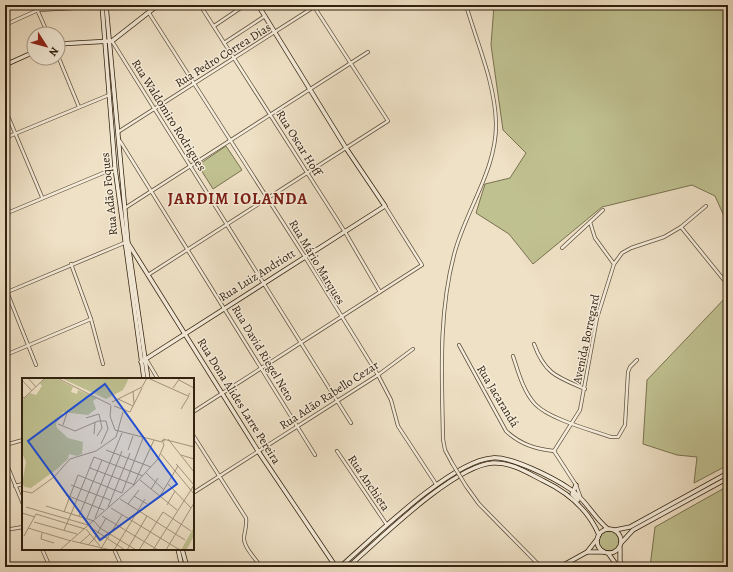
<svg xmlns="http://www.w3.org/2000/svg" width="733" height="572" font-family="Alegreya,serif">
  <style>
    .green { fill: #c0c191; stroke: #787150 }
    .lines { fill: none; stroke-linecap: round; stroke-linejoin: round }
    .street-casing { stroke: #60513d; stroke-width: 4 }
    .secondary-casing { stroke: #31210f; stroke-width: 5 }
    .street { stroke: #f5ecda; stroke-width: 2.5 }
    .secondary { stroke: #f5ecda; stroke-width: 3.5 }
    .street-bridge-casing { stroke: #60513d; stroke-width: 4; stroke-linecap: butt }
    .street-bridge { stroke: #f5ecda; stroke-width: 2.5 }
    .labels { text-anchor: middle; stroke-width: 3; stroke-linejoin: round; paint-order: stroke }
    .street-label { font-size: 12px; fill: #31210f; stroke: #f5ecda }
    .district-label { font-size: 16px; font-weight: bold; letter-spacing: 1px; fill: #7a1f14; stroke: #f5ecda }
    .inset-road { fill: none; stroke: #a3947d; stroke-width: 1 }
    .view { fill: #1d4ed8; fill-opacity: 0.15; stroke: #1d4ed8; stroke-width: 2 }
    .inset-edge { fill: none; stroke: #31210f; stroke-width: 2 }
  </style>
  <rect width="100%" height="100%" fill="#efe1c6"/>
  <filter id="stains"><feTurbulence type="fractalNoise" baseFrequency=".005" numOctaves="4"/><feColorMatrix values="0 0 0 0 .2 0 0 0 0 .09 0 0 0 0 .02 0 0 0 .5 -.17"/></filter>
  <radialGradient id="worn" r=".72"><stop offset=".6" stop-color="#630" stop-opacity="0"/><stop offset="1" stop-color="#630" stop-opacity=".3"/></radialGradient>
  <g class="green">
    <path d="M494 5H728V225L715 196 692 185 602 207 533 264 509 234 476 213 485 184 510 178 526 153 503 130 491 45Z"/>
    <path d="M226 146 242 170 213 189 198 165Z"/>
    <path d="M728 295V465L694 483 697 457 677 455 643 444 647 380Z"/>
    <path d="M728 486V567H650L655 527Z"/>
    <circle cx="609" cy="541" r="10"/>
  </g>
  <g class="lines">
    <g class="street-casing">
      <g id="street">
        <path d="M35 5 48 34"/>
        <path d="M200 5 345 232 380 292"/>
        <path d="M202 8 207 5"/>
        <path d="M149 13 305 257 378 375 391 400 398 426 436 484"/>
        <path d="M5 25 38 10 74 8"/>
        <path d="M214 26 245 5"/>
        <path d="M112 41 351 423"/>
        <path d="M224 43 265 16"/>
        <path d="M58 56 79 107"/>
        <path d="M5 109 42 197"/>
        <path d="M118 132 317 5"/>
        <path d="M5 138 109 95"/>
        <path d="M120 141 315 455"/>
        <path d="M125 208 368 52"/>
        <path d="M5 214 115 168"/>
        <path d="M590 222 595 238 614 264"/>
        <path d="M681 227 728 285"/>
        <path d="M562 248 603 210"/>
        <path d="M71 264 91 319 103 364"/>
        <path d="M148 275 388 121 313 5"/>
        <path d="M5 287 36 365"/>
        <path d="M5 293 124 243"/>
        <path d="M534 344C545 374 557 377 585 389"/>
        <path d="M459 345 506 431C520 444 535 449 554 451"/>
        <path d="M8 354 91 319"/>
        <path d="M513 356C518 371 523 391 535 404 549 419 591 430 611 437H618L625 425 628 372 630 367 637 360"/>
        <path d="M146 359 158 379"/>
        <path d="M193 412 422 265 385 206"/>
        <path d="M193 435 246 518C247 525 245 530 244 537 243 547 256 559 261 567"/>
        <path d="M5 445 23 440"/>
        <path d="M337 451 387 525"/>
        <path d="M554 451 580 410 597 318 614 264 622 253 631 248 664 237 681 227 706 206"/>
        <path d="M554 451 576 485 580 496"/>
        <path d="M5 460 23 504"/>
        <path d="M452 463 445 450 443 439C442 377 438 316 454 255 465 211 497 170 496 123 495 83 477 43 466 5"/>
        <path d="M15 486 23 484"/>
        <path d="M466 486 479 504 538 564"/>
        <path d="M193 493 378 375 413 349"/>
        <path d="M5 530 23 527"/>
        <path d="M42 549 50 567"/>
        <path d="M114 549 122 567"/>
      </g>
    </g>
    <g class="secondary-casing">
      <g id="secondary">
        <path d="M102 5 115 168 144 379"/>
        <path d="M106 5 128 243 148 379"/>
        <path d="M58 44 112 41 158 5"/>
        <path d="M5 65 34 52"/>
        <path d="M128 243 258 451 336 567"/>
        <path d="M141 362 385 206 346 148 258 5"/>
        <path d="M576 485 572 494 578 500"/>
        <circle cx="609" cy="541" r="12"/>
        <path d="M615 530 630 527 728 473"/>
        <path d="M621 543 633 530 728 478"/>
        <path d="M620 548V561L623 567"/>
        <path d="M178 549 182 567"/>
        <path d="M182 549 187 567"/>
        <path d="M587 552H604"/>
        <path d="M608 553 618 567"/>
        <path d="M340 567C372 539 451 461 492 458 511 456 554 478 570 489 586 499 593 517 608 529"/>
        <path d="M348 567C379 540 454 465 493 463 511 462 528 473 544 481 569 493 588 509 599 535"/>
        <path d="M560 567 587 552 598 538"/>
      </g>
    </g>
    <use href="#street" class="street"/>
    <use href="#secondary" class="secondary"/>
    <g class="street-bridge-casing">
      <path id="street-bridge" d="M452 463 466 486"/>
    </g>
    <use href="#street-bridge" class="street-bridge"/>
  </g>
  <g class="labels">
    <g class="street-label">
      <text transform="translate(223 55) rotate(-32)" y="4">Rua Pedro Correa Dias</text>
      <text transform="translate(169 115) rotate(58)" y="4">Rua Waldomiro Rodrigues</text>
      <text transform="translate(299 143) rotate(58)" y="4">Rua Oscar Hoff</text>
      <text transform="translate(109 194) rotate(-96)" y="4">Rua Adão Foques</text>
      <text transform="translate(317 262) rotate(59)" y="4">Rua Mário Marques</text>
      <text transform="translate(257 275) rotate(-32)" y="4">Rua Luiz Andriott</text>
      <text transform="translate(586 339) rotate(-78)" y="4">Avenida Borregard</text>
      <text transform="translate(263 353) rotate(59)" y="4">Rua David Riegel Neto</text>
      <text transform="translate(329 395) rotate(-33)" y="4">Rua Adão Rabello Cezar</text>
      <text transform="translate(498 396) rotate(59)" y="4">Rua Jacarandá</text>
      <text transform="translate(239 401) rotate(58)" y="4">Rua Dona Alides Larre Pereira</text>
      <text transform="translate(369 483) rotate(56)" y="4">Rua Anchieta</text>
    </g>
    <g class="district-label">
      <text x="238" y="204">JARDIM IOLANDA</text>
    </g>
  </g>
  <g transform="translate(22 378)">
    <rect width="172" height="172" fill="#efe1c6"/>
    <path d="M23 0H33L51 9 49 14 55 16 56 12 75 20 71 23 74 31 66 37 41 34 34 46 35 50 46 60 61 64 60 76 55 78 47 76 46 81 35 91 9 110 3 109 0 106 4 84 0 75V22L8 15 14 17 20 8 18 5ZM39 0H107L101 12 84 21ZM172 149V158L165 171 159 172Z" fill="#c0c191"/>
    <path class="inset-road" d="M6 0 14 9M35 0 89 27M128 1 166 18 168 15M0 2 10 13M157 2 172 10M151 10 158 0M111 13 112 26M0 18 2 20 23 0M96 21 111 28M90 24 120 9 125 0M89 28 88 38 93 52 140 64M92 28 108 34 120 10M159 31 167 18M64 40 77 36 80 50 75 58M36 46 53 53 76 43H84M41 47 45 35M72 56 73 44M141 61 172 69M146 61 172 94M79 66 86 51 84 43M84 72 129 89M106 72 111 58M139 76 172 116M159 77 172 81M0 81V96M68 90 113 107M124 95 142 112M118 102 155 132M112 106 132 62M146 106 169 130M49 107 88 122M129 111 136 100M0 113 10 115 32 99 48 81 74 73 94 59 101 34M100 115 121 60M44 117 82 132M112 118 125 126M138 118 156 88 154 86M98 121 163 162M106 126 117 112M145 127 153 113M24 128 72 143 78 150 114 172M4 129 66 147M86 129 108 75M89 130 158 172M42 134 56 97 100 115M0 135 13 139M49 136 72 79 121 98M57 138 80 82M80 138 136 172M65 140 100 55M73 140 100 73M12 144 55 156M6 150 49 163M64 151 78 168M71 151 103 172M42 152 49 136M20 155 19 161 32 165M2 158 14 136 63 151M50 163 89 172M58 165 68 156M66 167 72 161 84 140M38 172 112 107 136 81 142 67 140 62 143 63M78 172 100 137M92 172 123 121M105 172 125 138M117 172 141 134 169 153M131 172 172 107 156 88M144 172 172 125"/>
    <path class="view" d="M83 6 155 106 78 162 6 63Z"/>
    <rect width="172" height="172" class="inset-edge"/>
  </g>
  <rect width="733" height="572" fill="none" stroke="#efe1c6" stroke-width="20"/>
  <rect x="6" y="6" width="721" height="560" fill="none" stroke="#31210f" stroke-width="2"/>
  <rect x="10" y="10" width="713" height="552" fill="none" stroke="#31210f"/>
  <g transform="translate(46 46) rotate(126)"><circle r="19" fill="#f5ecda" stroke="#a79b89"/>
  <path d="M0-3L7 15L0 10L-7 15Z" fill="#8f2418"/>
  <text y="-6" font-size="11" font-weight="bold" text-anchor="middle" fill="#31210f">N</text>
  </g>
  <rect width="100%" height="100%" filter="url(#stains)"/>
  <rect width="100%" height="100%" fill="url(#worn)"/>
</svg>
